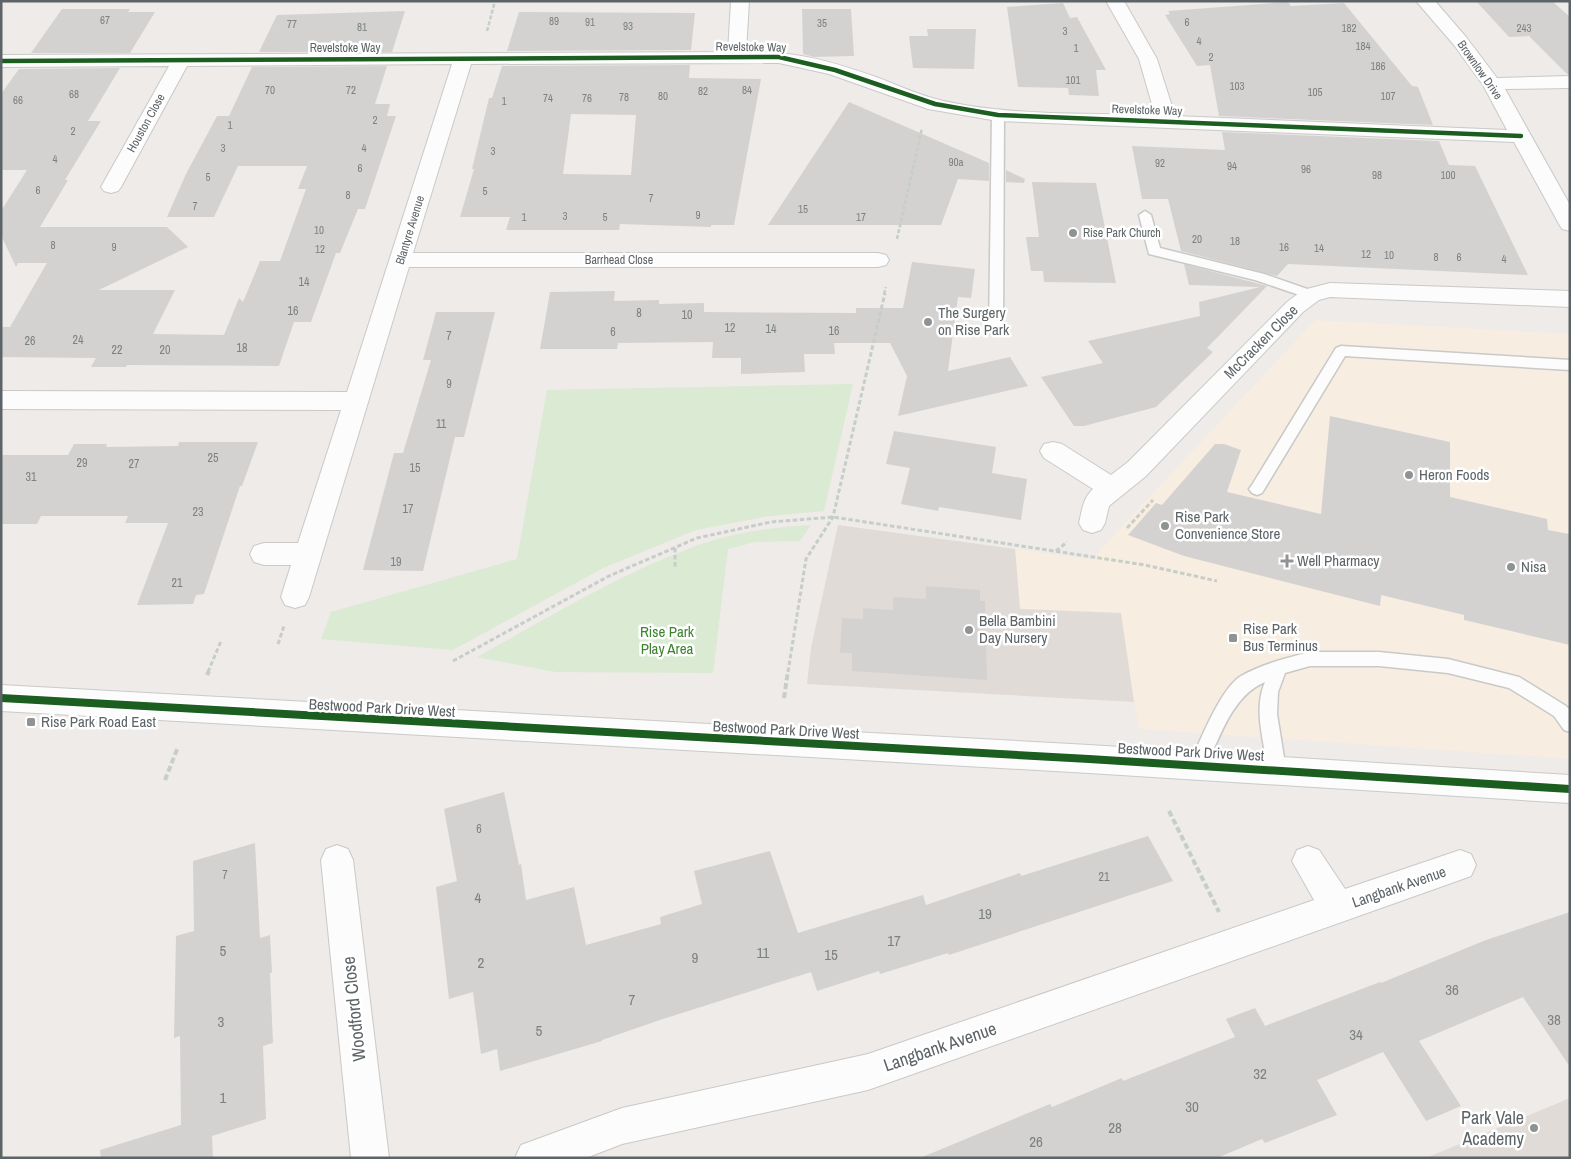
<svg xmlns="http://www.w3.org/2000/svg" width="1571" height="1159" font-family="'Archivo Narrow',sans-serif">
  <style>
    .commercial { fill: #f7ede1 }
    .education { fill: #e0dbd7 }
    .green { fill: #daead3 }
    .building { fill: #d4d2d1; fill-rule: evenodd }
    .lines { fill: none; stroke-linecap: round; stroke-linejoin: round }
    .lane-casing { stroke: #c9c9c8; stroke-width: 3 }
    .street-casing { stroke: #c9c9c8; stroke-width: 2 }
    .secondary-casing { stroke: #cacaca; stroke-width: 2 }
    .path-far2 { stroke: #c7cec9; stroke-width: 2.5; stroke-dasharray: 4 2; stroke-linecap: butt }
    .path-far1 { stroke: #c7cec9; stroke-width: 3; stroke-dasharray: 4.5 2.5; stroke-linecap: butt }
    .path { stroke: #c7cec9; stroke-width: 4; stroke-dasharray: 6 3; stroke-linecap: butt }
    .lane { fill: #fcfcfc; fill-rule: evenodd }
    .street { fill: #fcfcfc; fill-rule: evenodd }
    .secondary { fill: #fcfcfc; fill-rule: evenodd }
    .cycleway-far1-casing { stroke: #fff; stroke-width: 7 }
    .cycleway-casing { stroke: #fff; stroke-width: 11 }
    .cycleway-far1 { stroke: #1b5e20; stroke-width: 4.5 }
    .cycleway { stroke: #1b5e20; stroke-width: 8 }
    .poi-dot { fill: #909394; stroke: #fff; stroke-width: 2 }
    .labels { text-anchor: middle; stroke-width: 5; stroke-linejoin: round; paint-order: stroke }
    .far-number-label { font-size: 11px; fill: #7c8182 }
    .far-street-label { font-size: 12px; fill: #5d6467; stroke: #fff }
    .far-poi-label { font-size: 12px; fill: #5d6467; stroke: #fff; text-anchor: start }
    .number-label { font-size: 12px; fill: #7c8182 }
    .poi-label { font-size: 15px; fill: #5d6467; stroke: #fff; text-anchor: start }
    .street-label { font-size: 15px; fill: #5d6467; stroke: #fff }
    .park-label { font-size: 15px; fill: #3e842f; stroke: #fff }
    .near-number-label { font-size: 15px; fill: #7c8182 }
    .near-street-label { font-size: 18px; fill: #5d6467; stroke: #fff }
    .near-poi-label { font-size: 18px; fill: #5d6467; stroke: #fff; text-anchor: end }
  </style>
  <rect width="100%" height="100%" fill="#eeebe8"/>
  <path class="commercial" d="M1315 320 1570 334V759L1140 729 1134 702 1121 613 1020 609 1015 549 1095 560 1099 551Z"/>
  <g class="education">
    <path d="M838 525 1015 549 1020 609 1121 613 1134 702 807 684 811 648Z"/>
    <path d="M1570 1098V1158H1426Z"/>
  </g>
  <g class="green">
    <path d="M853 384 824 511 769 516 696 530 603 568 453 650 321 639 331 612 517 559 547 390Z"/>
    <path d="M811 525 800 541 755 542 728 549 713 673 556 672 477 657C546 619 614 577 688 549 726 534 770 527 811 525Z"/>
  </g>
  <g class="building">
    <path d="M1476 1H1552L1570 17V74H1567L1529 36 1509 37Z"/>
    <path d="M1288 2 1291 6 1344 3 1412 86 1418 87 1433 125 1219 116 1210 65 1197 66 1165 15 1170 14 1168 11Z"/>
    <path d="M1063 3 1070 18 1077 17 1106 70H1096L1099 96 1069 95 1068 88 1018 87 1007 7Z"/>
    <path d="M62 9H130L128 12H155L130 53H31Z"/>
    <path d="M802 9H851L854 56 814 57 803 54Z"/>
    <path d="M405 11 392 52H259L277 15Z"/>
    <path d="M519 12 695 13 691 50 507 51Z"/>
    <path d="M927 29H976L974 69 913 68 909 36H928Z"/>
    <path d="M690 65 689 78 761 79 734 225H711V227L620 224 619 230H506L510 217H460L474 169H472L489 98H492L502 66ZM571 114 636 115 631 175 563 174Z"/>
    <path d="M387 66 375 104H390L387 116H396L365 209H358L340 253H336L311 322H294L279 366 127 365 126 367H91L96 358 1 357V327H10L47 263H18L16 267 1 235V211L27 170H1V94L19 69 120 68 88 121H101L65 180H68L40 227H167L188 247 99 290H175L153 334 224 335 239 298 243 302 260 261H280L306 189H298L307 166H238L214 217H167L186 174 217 116H229L252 67Z"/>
    <path d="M849 102 989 163V181L958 179 941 225H768Z"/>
    <path d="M1222 132 1439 141 1449 165 1475 166 1528 275 1288 264 1277 276 1181 251 1168 199H1142L1132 146 1225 150Z"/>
    <path d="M1006 170 1025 179 1024 183 1006 182Z"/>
    <path d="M1032 182 1096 183 1116 283 1044 282 1043 271H1031L1026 237H1039Z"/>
    <path d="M912 262 975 269 971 298 958 297 948 371 1010 357 1028 386 898 416 907 376 890 343H834L835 354H804L805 372 741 374V358H712L713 342 618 343 617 349H540L550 292 615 291 614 301 659 300V304L704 303V312L856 313V308H903Z"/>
    <path d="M1184 264 1267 286 1207 348 1213 352 1156 407 1084 426H1074L1041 377 1103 363 1088 341 1200 316 1199 302 1260 287 1189 285Z"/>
    <path d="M436 312H495L464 437H455L423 571 363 570 394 453H403L431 360H423Z"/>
    <path d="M1330 416 1450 442V497L1547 519 1548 530 1569 534 1570 645 1464 620V615L1381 595 1380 606 1184 556 1128 535 1156 503 1162 505 1215 444H1224L1241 450 1227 492 1321 514Z"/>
    <path d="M894 431 996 447 992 473 1027 479 1021 520 939 507 938 511 901 504 910 468 886 464Z"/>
    <path d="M179 442H258L242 486H240L204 594 196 595 193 604 137 605 168 523H125L128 516H41L37 524H1V455H68L74 444H107L106 447 178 446Z"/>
    <path d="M926 586 980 590V601H985L987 680 852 671V653H840L842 618 863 619V608L893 610V597L926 599Z"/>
    <path d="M504 792 519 865 521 864 526 900 574 887 586 945 661 924 660 917 702 904 694 871 770 851 798 933 923 895 926 905 1020 873 1021 876 1148 836 1173 881 949 955 948 953 880 974 879 971 817 991 811 972 663 1019 602 1040V1041L500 1071 497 1049 481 1054 473 992 449 999 436 887 457 881 444 809Z"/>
    <path d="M255 843 260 938 270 935 272 973H270L273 1043 263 1046 266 1119 212 1136 213 1158H101L100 1150 181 1125 180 1036 174 1038 176 936 194 931 193 861Z"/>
    <path d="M1570 912V1067L1523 997 1419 1041 1461 1106 1426 1121 1383 1052 1317 1080 1337 1115 1265 1143 1262 1139 1217 1158H920L1050 1104 1052 1107 1122 1078 1123 1081 1235 1037 1226 1019 1255 1008 1265 1026 1380 982 1381 983 1486 940Z"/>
  </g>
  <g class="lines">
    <g class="lane-casing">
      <g id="lane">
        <path d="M998 112 1004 115 1003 331 1001 334H991L989 331 992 115Z"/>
        <path d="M1145 211 1151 215 1160 248 1264 274 1316 292 1318 295 1316 298 1311 299 1255 280 1149 254 1139 215Z"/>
        <path d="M1341 346 1570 360V370L1345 356 1262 493 1257 495 1252 493 1249 489 1252 485 1336 348Z"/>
        <path d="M1310 652H1379L1448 659 1519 677 1566 706 1570 710V732L1564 730 1554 716 1509 688 1448 673 1379 666H1310L1285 673 1278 692 1277 714 1286 770 1283 776 1277 778 1271 776 1268 770C1264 742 1253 709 1265 682 1231 696 1219 740 1204 771L1198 773 1192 771 1189 765C1200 742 1220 689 1241 676 1262 664 1287 658 1310 652Z"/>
      </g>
    </g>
    <g class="street-casing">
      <g id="street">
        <path d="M731 1H749L746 52C796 51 830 61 876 77 898 85 920 96 944 101 1010 116 1087 113 1155 115L1139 59 1106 1H1124L1157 59 1175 116 1507 130 1483 85 1454 45 1416 1H1435L1466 37 1497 78 1570 76V88L1505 89 1570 205V231L1562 229 1559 224 1514 142 998 121 928 109 829 74 779 63 471 64 413 253H878L886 255 889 260 886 265 878 267H409L309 597 305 605 295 608 285 605 281 597 291 565H264L254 562 250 554 254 546 264 543H298L341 410 1 409V391L347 392 452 64 187 66 121 187 118 191 111 193 104 191 101 187 169 66 1 67V55L728 52Z"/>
        <path d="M1330 283 1570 291V307L1330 297 1319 300 1303 312 1146 476 1109 506 1105 523 1101 530 1092 533 1083 530 1079 523C1082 510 1083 498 1093 489L1044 458 1040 451 1044 444 1053 442 1062 444 1111 475 1128 462 1287 302 1303 290Z"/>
        <path d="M337 845 348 849 353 860 389 1158H351L321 860 326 849Z"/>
        <path d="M1308 846 1319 850 1345 889 1460 850 1471 854 1476 865 1471 876 1460 880 868 1090 622 1144 586 1158H515L521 1145 622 1108 868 1054 1314 900 1292 861 1297 850Z"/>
      </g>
    </g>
    <g class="secondary-casing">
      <path id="secondary" d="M1 685 1089 745 1570 775V803L1089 773 1 711Z"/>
    </g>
    <g class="path-far2">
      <path d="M487 31 495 1"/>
      <path d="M897 239 922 128"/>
      <path d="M884 294 886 287"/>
    </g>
    <g class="path-far1">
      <path d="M1127 528 1153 500"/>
      <path d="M675 548V567"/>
      <path d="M1056 551 1067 542"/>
      <path d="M278 644 284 626"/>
      <path d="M453 661 609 576 697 538 771 522 833 517 1145 565 1217 581"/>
      <path d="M208 672 221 641"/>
      <path d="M788 672 806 559 833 517 885 293"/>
    </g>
    <g class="path">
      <path d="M207 675 209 671"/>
      <path d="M784 698 788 671"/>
      <path d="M165 780 178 747"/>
      <path d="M1169 811 1219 912"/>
    </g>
    <use href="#lane" class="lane"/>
    <use href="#street" class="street"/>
    <use href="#secondary" class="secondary"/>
    <g class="cycleway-far1-casing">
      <path id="cycleway-far1" d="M1 61 779 57 835 70 935 104 998 115 1521 136"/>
    </g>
    <g class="cycleway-casing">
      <path id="cycleway" d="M1 698 1089 759 1570 789"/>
    </g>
    <use href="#cycleway-far1" class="cycleway-far1"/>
    <use href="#cycleway" class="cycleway"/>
  </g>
  <g class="poi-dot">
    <circle cx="1073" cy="233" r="5"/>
    <circle cx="928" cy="322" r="5"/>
    <circle cx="1409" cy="475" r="5"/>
    <circle cx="1165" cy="526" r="5"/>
    <path d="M1284.5 553.5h5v5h5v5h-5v5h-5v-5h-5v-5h5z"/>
    <circle cx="1511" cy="567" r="5"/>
    <circle cx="969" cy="630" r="5"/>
    <rect x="1228" y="633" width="10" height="10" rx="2.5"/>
    <rect x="26" y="717" width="10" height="10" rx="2.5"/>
    <circle cx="1534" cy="1128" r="5"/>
  </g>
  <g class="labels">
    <g class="far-number-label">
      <text x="105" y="24">67</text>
      <text x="554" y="25">89</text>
      <text x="590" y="26">91</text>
      <text x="1187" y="26">6</text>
      <text x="822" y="27">35</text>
      <text x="292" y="28">77</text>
      <text x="628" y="30">93</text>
      <text x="362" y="31">81</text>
      <text x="1349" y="32">182</text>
      <text x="1524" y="32">243</text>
      <text x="1065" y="35">3</text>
      <text x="1199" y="45">4</text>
      <text x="1363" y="50">184</text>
      <text x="1076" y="52">1</text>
      <text x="1211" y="61">2</text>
      <text x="1378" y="70">186</text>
      <text x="1073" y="84">101</text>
      <text x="1237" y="90">103</text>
      <text x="270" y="94">70</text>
      <text x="351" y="94">72</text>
      <text x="747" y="94">84</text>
      <text x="703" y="95">82</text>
      <text x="1315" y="96">105</text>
      <text x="74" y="98">68</text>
      <text x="663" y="100">80</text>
      <text x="1388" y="100">107</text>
      <text x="624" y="101">78</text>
      <text x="548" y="102">74</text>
      <text x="587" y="102">76</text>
      <text x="18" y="104">66</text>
      <text x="504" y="105">1</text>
      <text x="375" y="124">2</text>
      <text x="230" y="129">1</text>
      <text x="73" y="135">2</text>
      <text x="223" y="152">3</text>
      <text x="364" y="152">4</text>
      <text x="493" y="155">3</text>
      <text x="55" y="163">4</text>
      <text x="956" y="166">90a</text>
      <text x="1160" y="167">92</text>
      <text x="1232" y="170">94</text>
      <text x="360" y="172">6</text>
      <text x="1306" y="173">96</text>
      <text x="1377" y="179">98</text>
      <text x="1448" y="179">100</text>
      <text x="208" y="181">5</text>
      <text x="38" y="194">6</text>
      <text x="485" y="195">5</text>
      <text x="348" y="199">8</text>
      <text x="651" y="202">7</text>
      <text x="195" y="210">7</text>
      <text x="803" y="213">15</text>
      <text x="698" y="219">9</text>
      <text x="565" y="220">3</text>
      <text x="524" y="221">1</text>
      <text x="605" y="221">5</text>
      <text x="861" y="221">17</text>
      <text x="319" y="234">10</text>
      <text x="1197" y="243">20</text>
      <text x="1235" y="245">18</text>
      <text x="53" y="249">8</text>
      <text x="114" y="251">9</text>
      <text x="1284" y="251">16</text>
      <text x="1319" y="252">14</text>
      <text x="320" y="253">12</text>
      <text x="1366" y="258">12</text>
      <text x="1389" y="259">10</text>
      <text x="1436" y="261">8</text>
      <text x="1459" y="261">6</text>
      <text x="1504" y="263">4</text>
    </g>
    <g class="far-street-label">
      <text transform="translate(751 47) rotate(1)" y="4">Revelstoke Way</text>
      <text x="345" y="52">Revelstoke Way</text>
      <text transform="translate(1480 70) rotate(55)" y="4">Brownlow Drive</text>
      <text transform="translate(1147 110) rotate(2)" y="4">Revelstoke Way</text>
      <text transform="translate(146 123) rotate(-61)" y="4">Houston Close</text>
      <text transform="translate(410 230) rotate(-73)" y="4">Blantyre Avenue</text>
      <text x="619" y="264">Barrhead Close</text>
    </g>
    <g class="far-poi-label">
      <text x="1083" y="237">Rise Park Church</text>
    </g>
    <g class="number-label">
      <text x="304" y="286">14</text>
      <text x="293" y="315">16</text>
      <text x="639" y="317">8</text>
      <text x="687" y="319">10</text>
      <text x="730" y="332">12</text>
      <text x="771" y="333">14</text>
      <text x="834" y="335">16</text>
      <text x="613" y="336">6</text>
      <text x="449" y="340">7</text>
      <text x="78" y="344">24</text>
      <text x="30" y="345">26</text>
      <text x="242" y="352">18</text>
      <text x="117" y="354">22</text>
      <text x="165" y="354">20</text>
      <text x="449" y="388">9</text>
      <text x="441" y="428">11</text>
      <text x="213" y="462">25</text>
      <text x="82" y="467">29</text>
      <text x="134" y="468">27</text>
      <text x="415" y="472">15</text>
      <text x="31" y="481">31</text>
      <text x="408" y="513">17</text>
      <text x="198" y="516">23</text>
      <text x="396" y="566">19</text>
      <text x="177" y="587">21</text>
      <text x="479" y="833">6</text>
      <text x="225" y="879">7</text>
      <text x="1104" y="881">21</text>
    </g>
    <g class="poi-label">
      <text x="938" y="318">The Surgery<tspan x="938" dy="17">on Rise Park</tspan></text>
      <text x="1419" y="480">Heron Foods</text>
      <text x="1175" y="522">Rise Park<tspan x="1175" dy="17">Convenience Store</tspan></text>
      <text x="1297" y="566">Well Pharmacy</text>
      <text x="1521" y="572">Nisa</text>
      <text x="979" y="626">Bella Bambini<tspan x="979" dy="17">Day Nursery</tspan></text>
      <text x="1243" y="634">Rise Park<tspan x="1243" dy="17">Bus Terminus</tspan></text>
      <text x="41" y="727">Rise Park Road East</text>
    </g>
    <g class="street-label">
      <text transform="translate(1261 342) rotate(-45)" y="5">McCracken Close</text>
      <text transform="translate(382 708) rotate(3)" y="5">Bestwood Park Drive West</text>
      <text transform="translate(786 730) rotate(3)" y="5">Bestwood Park Drive West</text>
      <text transform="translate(1191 752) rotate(3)" y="5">Bestwood Park Drive West</text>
      <text transform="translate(1399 887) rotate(-19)" y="5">Langbank Avenue</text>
    </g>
    <g class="park-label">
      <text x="667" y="637">Rise Park<tspan x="667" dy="17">Play Area</tspan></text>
    </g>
    <g class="near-number-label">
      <text x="478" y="903">4</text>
      <text x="985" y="919">19</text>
      <text x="894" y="946">17</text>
      <text x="223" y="956">5</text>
      <text x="763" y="958">11</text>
      <text x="831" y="960">15</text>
      <text x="695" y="963">9</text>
      <text x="481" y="968">2</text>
      <text x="1452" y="995">36</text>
      <text x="632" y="1005">7</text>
      <text x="1554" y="1025">38</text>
      <text x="221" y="1027">3</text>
      <text x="539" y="1036">5</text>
      <text x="1356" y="1040">34</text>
      <text x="1260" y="1079">32</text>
      <text x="223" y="1103">1</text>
      <text x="1192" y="1112">30</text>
      <text x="1115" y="1133">28</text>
      <text x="1036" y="1147">26</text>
    </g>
    <g class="near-street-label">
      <text transform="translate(354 1009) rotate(-96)" y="6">Woodford Close</text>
      <text transform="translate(940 1047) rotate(-19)" y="6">Langbank Avenue</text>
    </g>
    <g class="near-poi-label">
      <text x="1524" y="1124">Park Vale<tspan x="1524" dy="21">Academy</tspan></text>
    </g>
  </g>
  <rect width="1571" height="1159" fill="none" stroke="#5d6467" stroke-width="5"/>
</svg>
